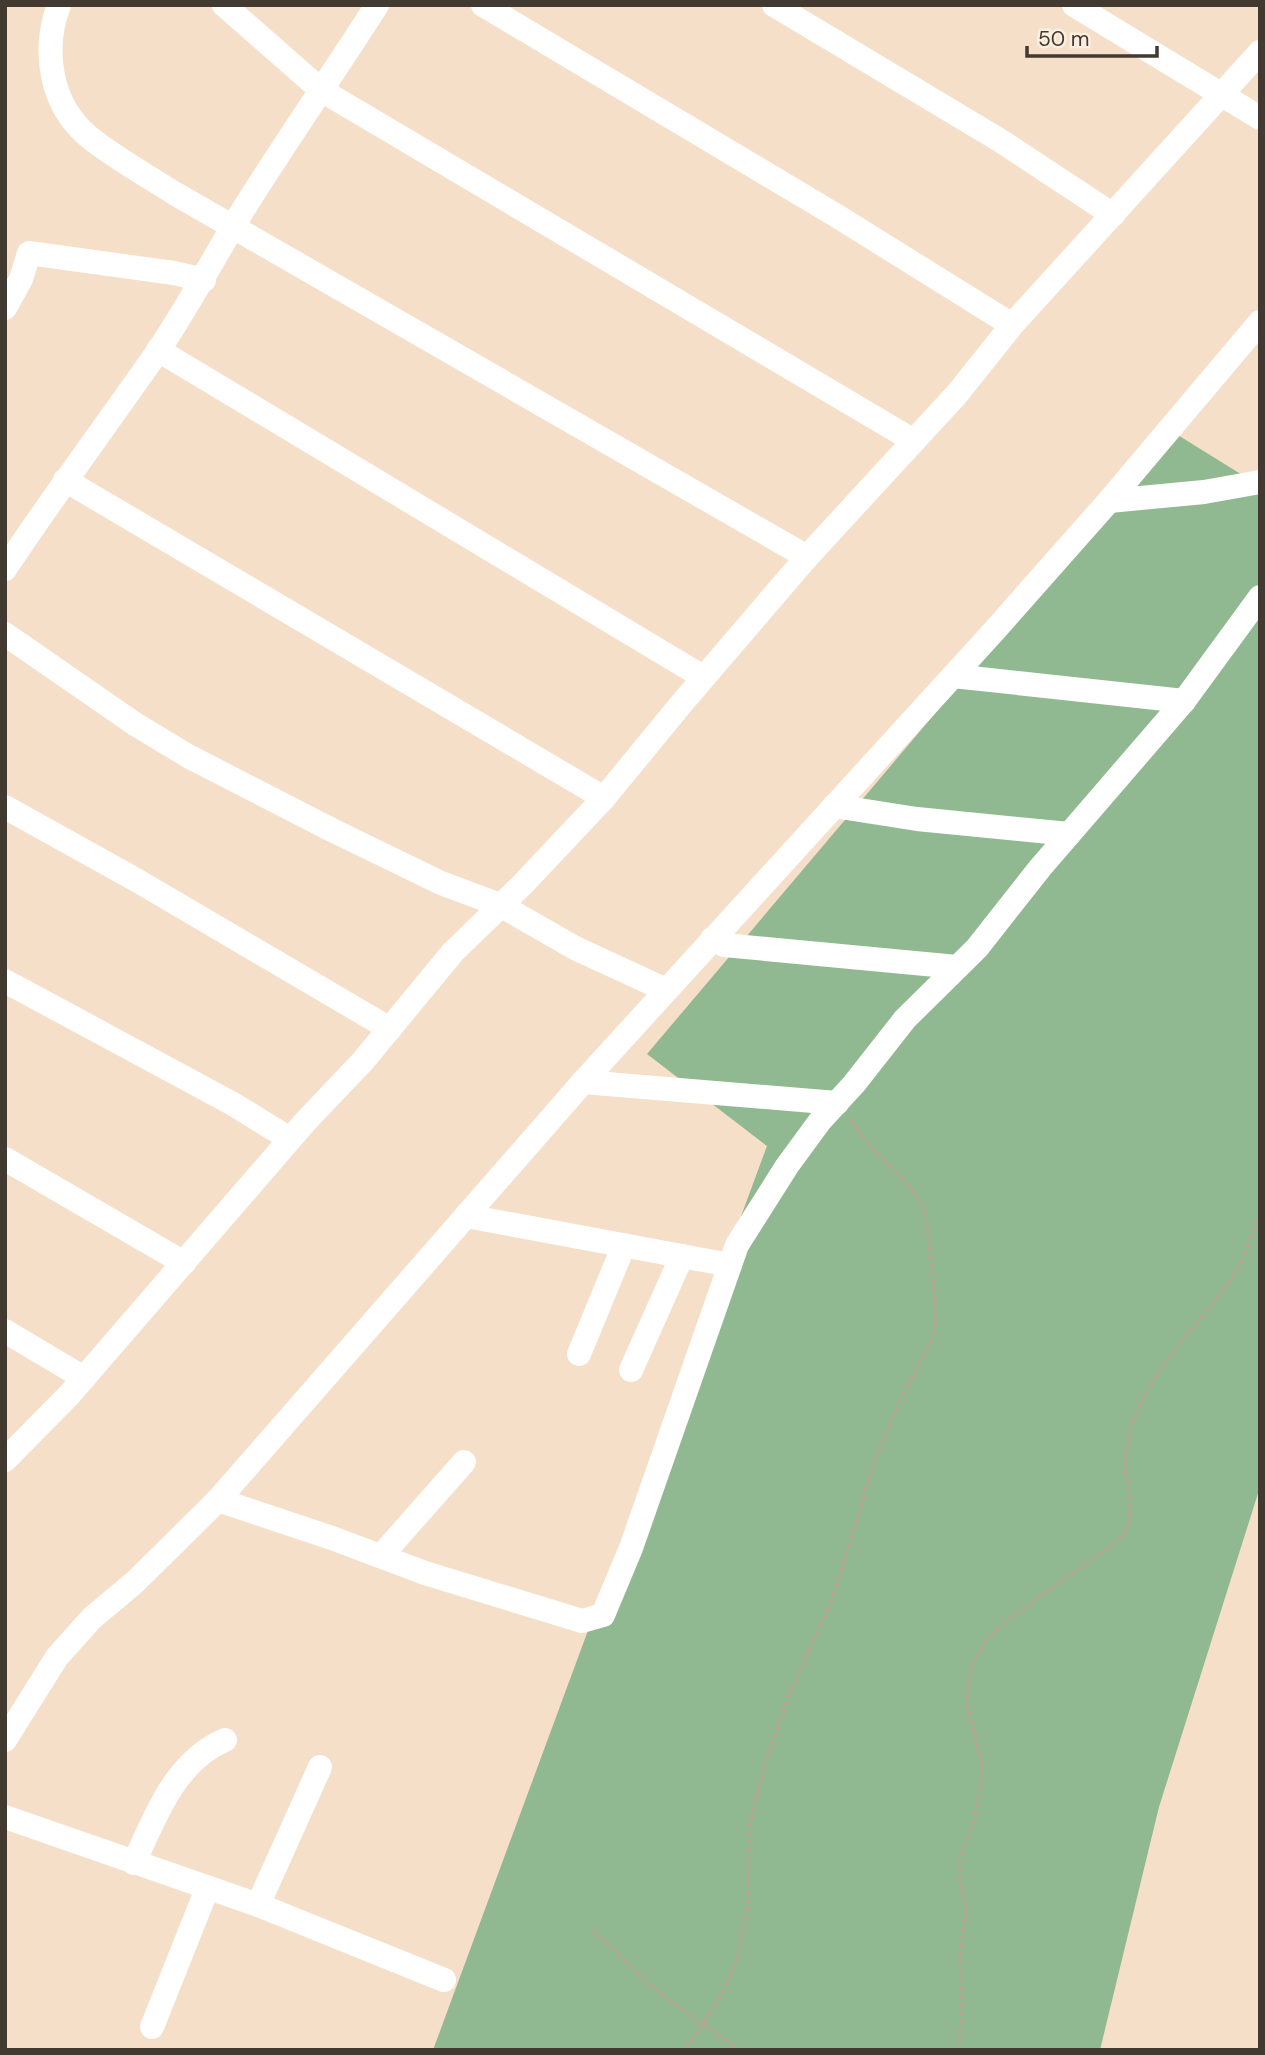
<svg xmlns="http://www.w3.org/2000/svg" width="1265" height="2055" font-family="'DM Sans',sans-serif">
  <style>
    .forest { fill: #91b991 }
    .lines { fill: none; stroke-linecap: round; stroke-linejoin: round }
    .path { stroke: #b7a593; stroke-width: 3.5; stroke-dasharray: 5 3.5; stroke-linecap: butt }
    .minor { stroke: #fff; stroke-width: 24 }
  </style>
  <rect width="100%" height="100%" fill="#f5dfc8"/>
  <path class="forest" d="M1173 432 1260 486V1487L1159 1807 1100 2050H433L767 1146 647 1054Z"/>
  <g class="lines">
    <g class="path">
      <path d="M593 1930 653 1988 739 2050"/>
      <path d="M685 2050 721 1996 736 1964 748 1907 749 1829 764 1767 789 1695 832 1600 873 1466 886 1432 906 1389 932 1339 935 1326 936 1307 926 1216C912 1177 870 1156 851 1119"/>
      <path d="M958 2050 962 2011 960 1955 966 1911 960 1880V1861L965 1843 974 1821 982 1779V1765L967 1703V1690L972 1666 984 1643 1003 1624 1117 1541C1142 1517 1124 1488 1125 1459 1126 1447 1129 1434 1133 1422 1153 1364 1204 1322 1236 1271 1247 1252 1253 1231 1260 1211"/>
    </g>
    <g class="minor">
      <path d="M59 5C42 50 50 105 89 137 115 158 146 175 174 193L807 557"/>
      <path d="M224 5 321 90 914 441"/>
      <path d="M483 5 837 216 1012 325"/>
      <path d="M774 5 1001 141 1113 215"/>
      <path d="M1074 5 1260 118"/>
      <path d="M5 308 21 279 29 253 174 273 204 280"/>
      <path d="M158 350 703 677"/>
      <path d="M65 480 604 798"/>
      <path d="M1109 501 1204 492 1260 482"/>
      <path d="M5 569C54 495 107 424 158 351 189 305 214 257 243 210 286 141 333 74 377 5"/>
      <path d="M5 634 135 724 188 756 332 830 441 883 500 905 575 948 666 990"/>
      <path d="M953 676 1184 701"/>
      <path d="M834 806 917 819 1069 834"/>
      <path d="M5 807 138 881 390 1029"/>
      <path d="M712 939 724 945 957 967"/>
      <path d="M5 981 233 1104 290 1139"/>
      <path d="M583 1082 837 1103"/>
      <path d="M5 1159 184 1263"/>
      <path d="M466 1216 730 1265"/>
      <path d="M5 1331 84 1378"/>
      <path d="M579 1354 624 1245"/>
      <path d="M631 1370 682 1256"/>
      <path d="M5 1460 70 1394 305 1122 363 1061 453 952 522 885 604 798 682 703 807 557 957 394 1012 325 1260 52"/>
      <path d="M218 1500 332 1538 425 1573 582 1621 603 1615 631 1548 737 1245 787 1166 820 1121 854 1084 905 1019 977 948 1040 868 1184 701 1260 597"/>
      <path d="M381 1556 464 1462"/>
      <path d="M5 1740 57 1657 92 1618 135 1582 218 1500 583 1082 995 630 1109 501 1260 322"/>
      <path d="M5 1817 258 1905 444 1980"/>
      <path d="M134 1863C155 1817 175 1761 225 1740"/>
      <path d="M258 1905 320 1767"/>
      <path d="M152 2027 207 1889"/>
    </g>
  </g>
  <rect width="1265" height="2055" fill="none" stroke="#423930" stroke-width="14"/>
  <path d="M1027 46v10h130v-10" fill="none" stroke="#423930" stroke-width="3.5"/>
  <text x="1038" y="46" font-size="21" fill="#423930" stroke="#fceee0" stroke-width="5" paint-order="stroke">50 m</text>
</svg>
